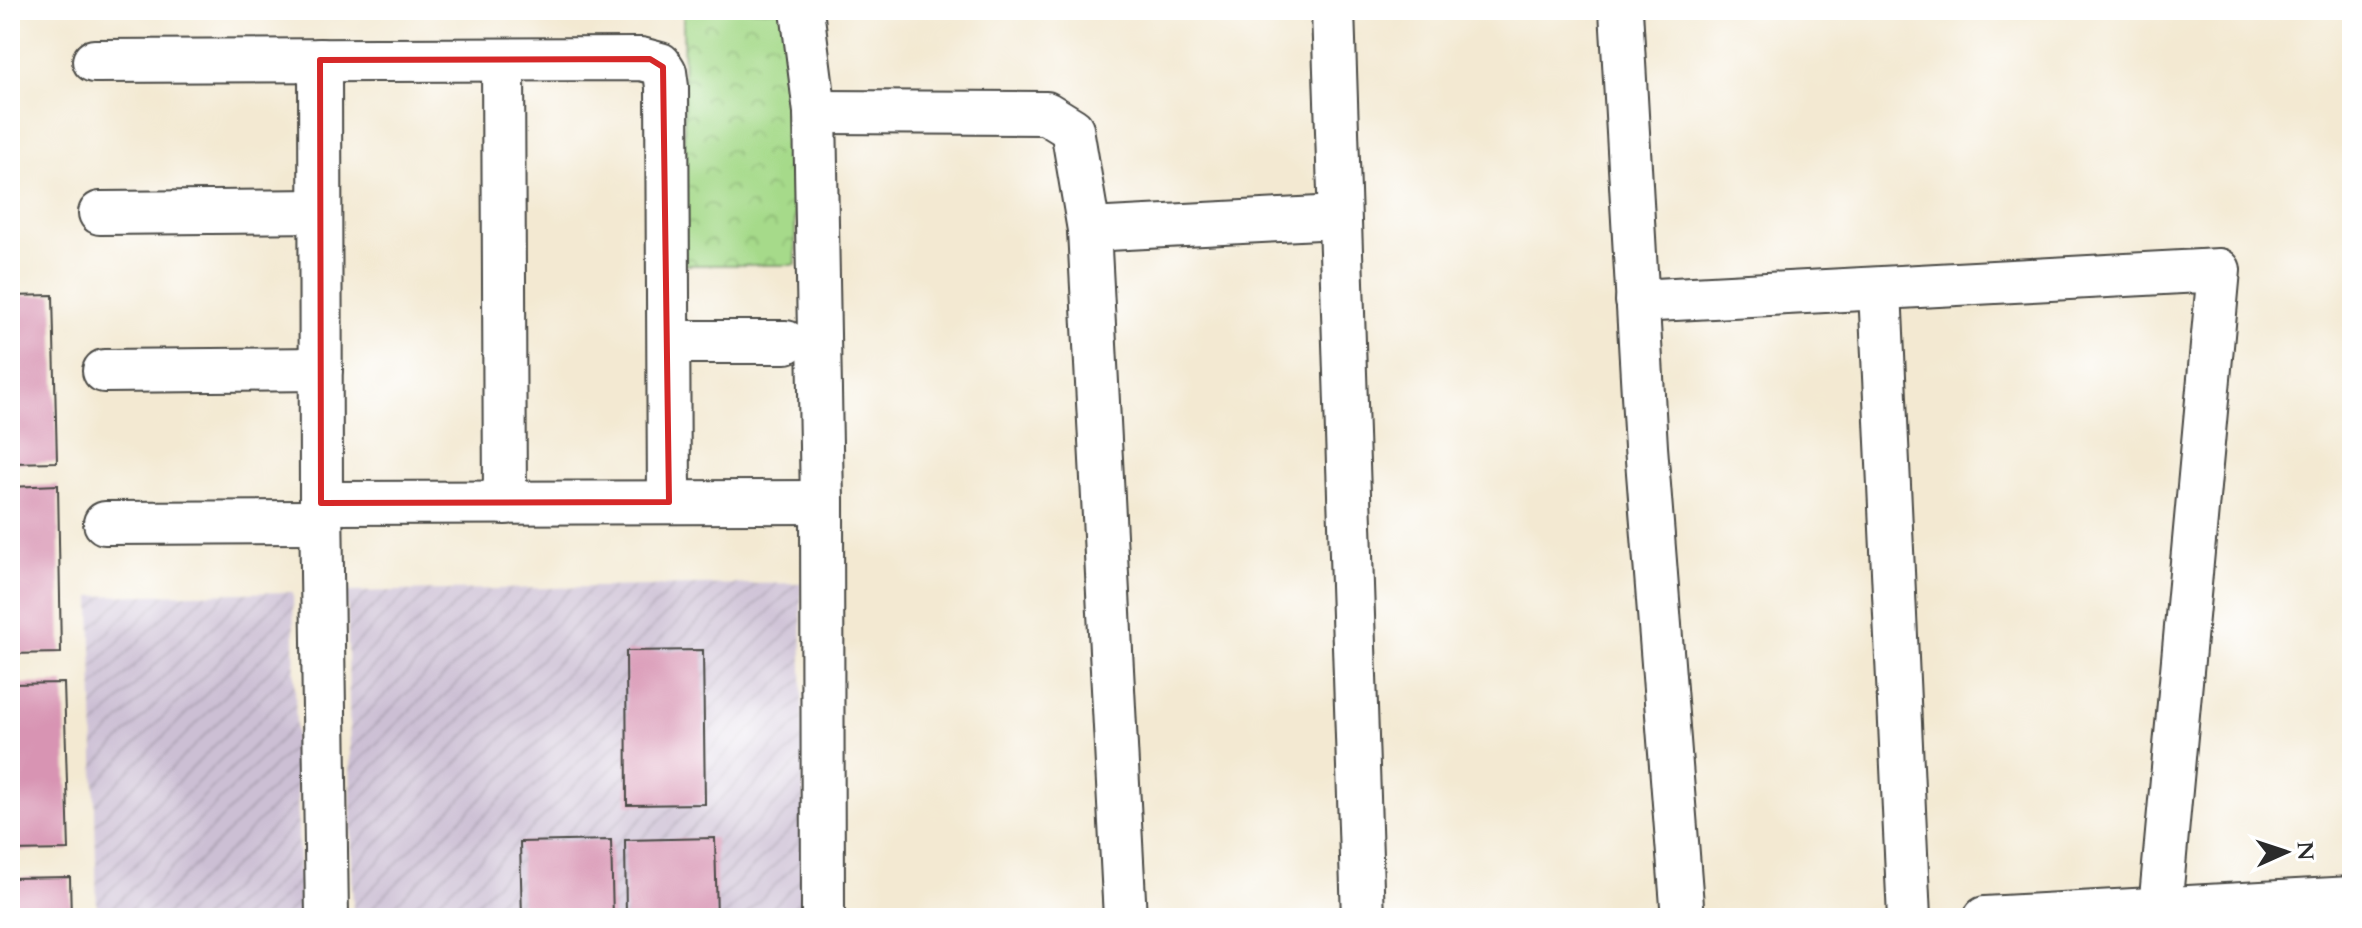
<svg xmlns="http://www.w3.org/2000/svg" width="2362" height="928" font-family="Cardo,serif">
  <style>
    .industrial { fill: url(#industrial-furrows) }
    .park { fill: url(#park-crowns); stroke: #68825a; stroke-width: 2 }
    .building { fill: #d894b3 }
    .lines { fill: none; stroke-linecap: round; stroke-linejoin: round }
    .minor-casing { stroke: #494844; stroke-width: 46 }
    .minor { stroke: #fff; stroke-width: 42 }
    .marked { fill: none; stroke: #d62828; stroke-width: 6; stroke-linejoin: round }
  </style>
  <defs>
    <pattern id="industrial-furrows" width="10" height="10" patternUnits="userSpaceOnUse" patternTransform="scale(2)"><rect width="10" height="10" fill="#ccbfd4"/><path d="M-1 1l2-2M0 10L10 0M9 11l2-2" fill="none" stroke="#afa4b6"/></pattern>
    <pattern id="park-crowns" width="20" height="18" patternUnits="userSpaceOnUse" patternTransform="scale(2)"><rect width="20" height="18" fill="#a6da8a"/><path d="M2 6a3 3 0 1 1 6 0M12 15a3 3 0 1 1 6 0" fill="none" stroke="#8fbb77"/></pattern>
  </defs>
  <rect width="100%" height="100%" fill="#fff"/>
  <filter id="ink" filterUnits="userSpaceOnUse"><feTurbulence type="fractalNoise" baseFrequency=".0125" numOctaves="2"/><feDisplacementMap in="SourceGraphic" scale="16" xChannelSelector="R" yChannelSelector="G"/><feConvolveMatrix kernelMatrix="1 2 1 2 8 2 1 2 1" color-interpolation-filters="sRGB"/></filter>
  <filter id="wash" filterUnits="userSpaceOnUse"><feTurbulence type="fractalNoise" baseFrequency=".006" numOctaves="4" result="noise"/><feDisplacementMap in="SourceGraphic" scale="32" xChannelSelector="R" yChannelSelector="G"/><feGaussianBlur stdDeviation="1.8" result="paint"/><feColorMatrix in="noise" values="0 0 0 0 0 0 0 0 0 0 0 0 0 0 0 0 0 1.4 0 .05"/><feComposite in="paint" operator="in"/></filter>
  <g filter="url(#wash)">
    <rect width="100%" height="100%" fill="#f3e9d2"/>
    <g class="industrial">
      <path d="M801 583 805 918H353L347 592Z"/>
      <path d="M293 592 300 918H97L91 596Z"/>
    </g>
    <path class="park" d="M683 10H791L796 265H685Z"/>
    <g id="blocks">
      <g class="building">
        <path d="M53 295 57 462 10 463V296Z"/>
        <path d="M58 485 61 653 10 654V487Z"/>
        <path d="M703 650 705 804 627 805 626 651Z"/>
        <path d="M64 683 69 850 10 851V684Z"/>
        <path d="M715 838 717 918H626L625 840Z"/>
        <path d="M611 840 613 918H522L520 842Z"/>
        <path d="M70 877 71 918H10V878Z"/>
      </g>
    </g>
  </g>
  <g filter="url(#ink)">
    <use href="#blocks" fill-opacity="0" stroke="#494844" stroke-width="2"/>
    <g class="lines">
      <g class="minor-casing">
        <g id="minor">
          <path d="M802 10 815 112 822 502 823 918"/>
          <path d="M1333 10 1363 918"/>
          <path d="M1621 10 1646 447 1683 918"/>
          <path d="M320 60 321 503 327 918"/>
          <path d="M503 60 505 503"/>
          <path d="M94 61 641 59 660 64 665 72 667 87 669 502"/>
          <path d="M815 112 1046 113 1072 129 1089 230 1125 918"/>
          <path d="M100 213 320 211"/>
          <path d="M1089 230 1338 217"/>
          <path d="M1880 290 1909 918"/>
          <path d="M1637 301 2219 270 2160 909"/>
          <path d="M669 342H786"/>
          <path d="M104 371 321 369"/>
          <path d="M321 503 822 502"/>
          <path d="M105 523 321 522"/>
          <path d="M1985 918 2352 898"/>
        </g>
      </g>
      <use href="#minor" class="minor"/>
    </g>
  </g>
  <path class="marked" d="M650 59 663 67 669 502 321 503 320 60Z"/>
  <rect width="2362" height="928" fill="none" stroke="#fff" stroke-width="40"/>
  <g transform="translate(2286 852) rotate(87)" stroke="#ffffff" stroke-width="6" paint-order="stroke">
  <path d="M0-6L14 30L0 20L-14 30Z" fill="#2b2b2b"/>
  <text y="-12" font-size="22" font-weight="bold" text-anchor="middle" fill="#2b2b2b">N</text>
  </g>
</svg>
